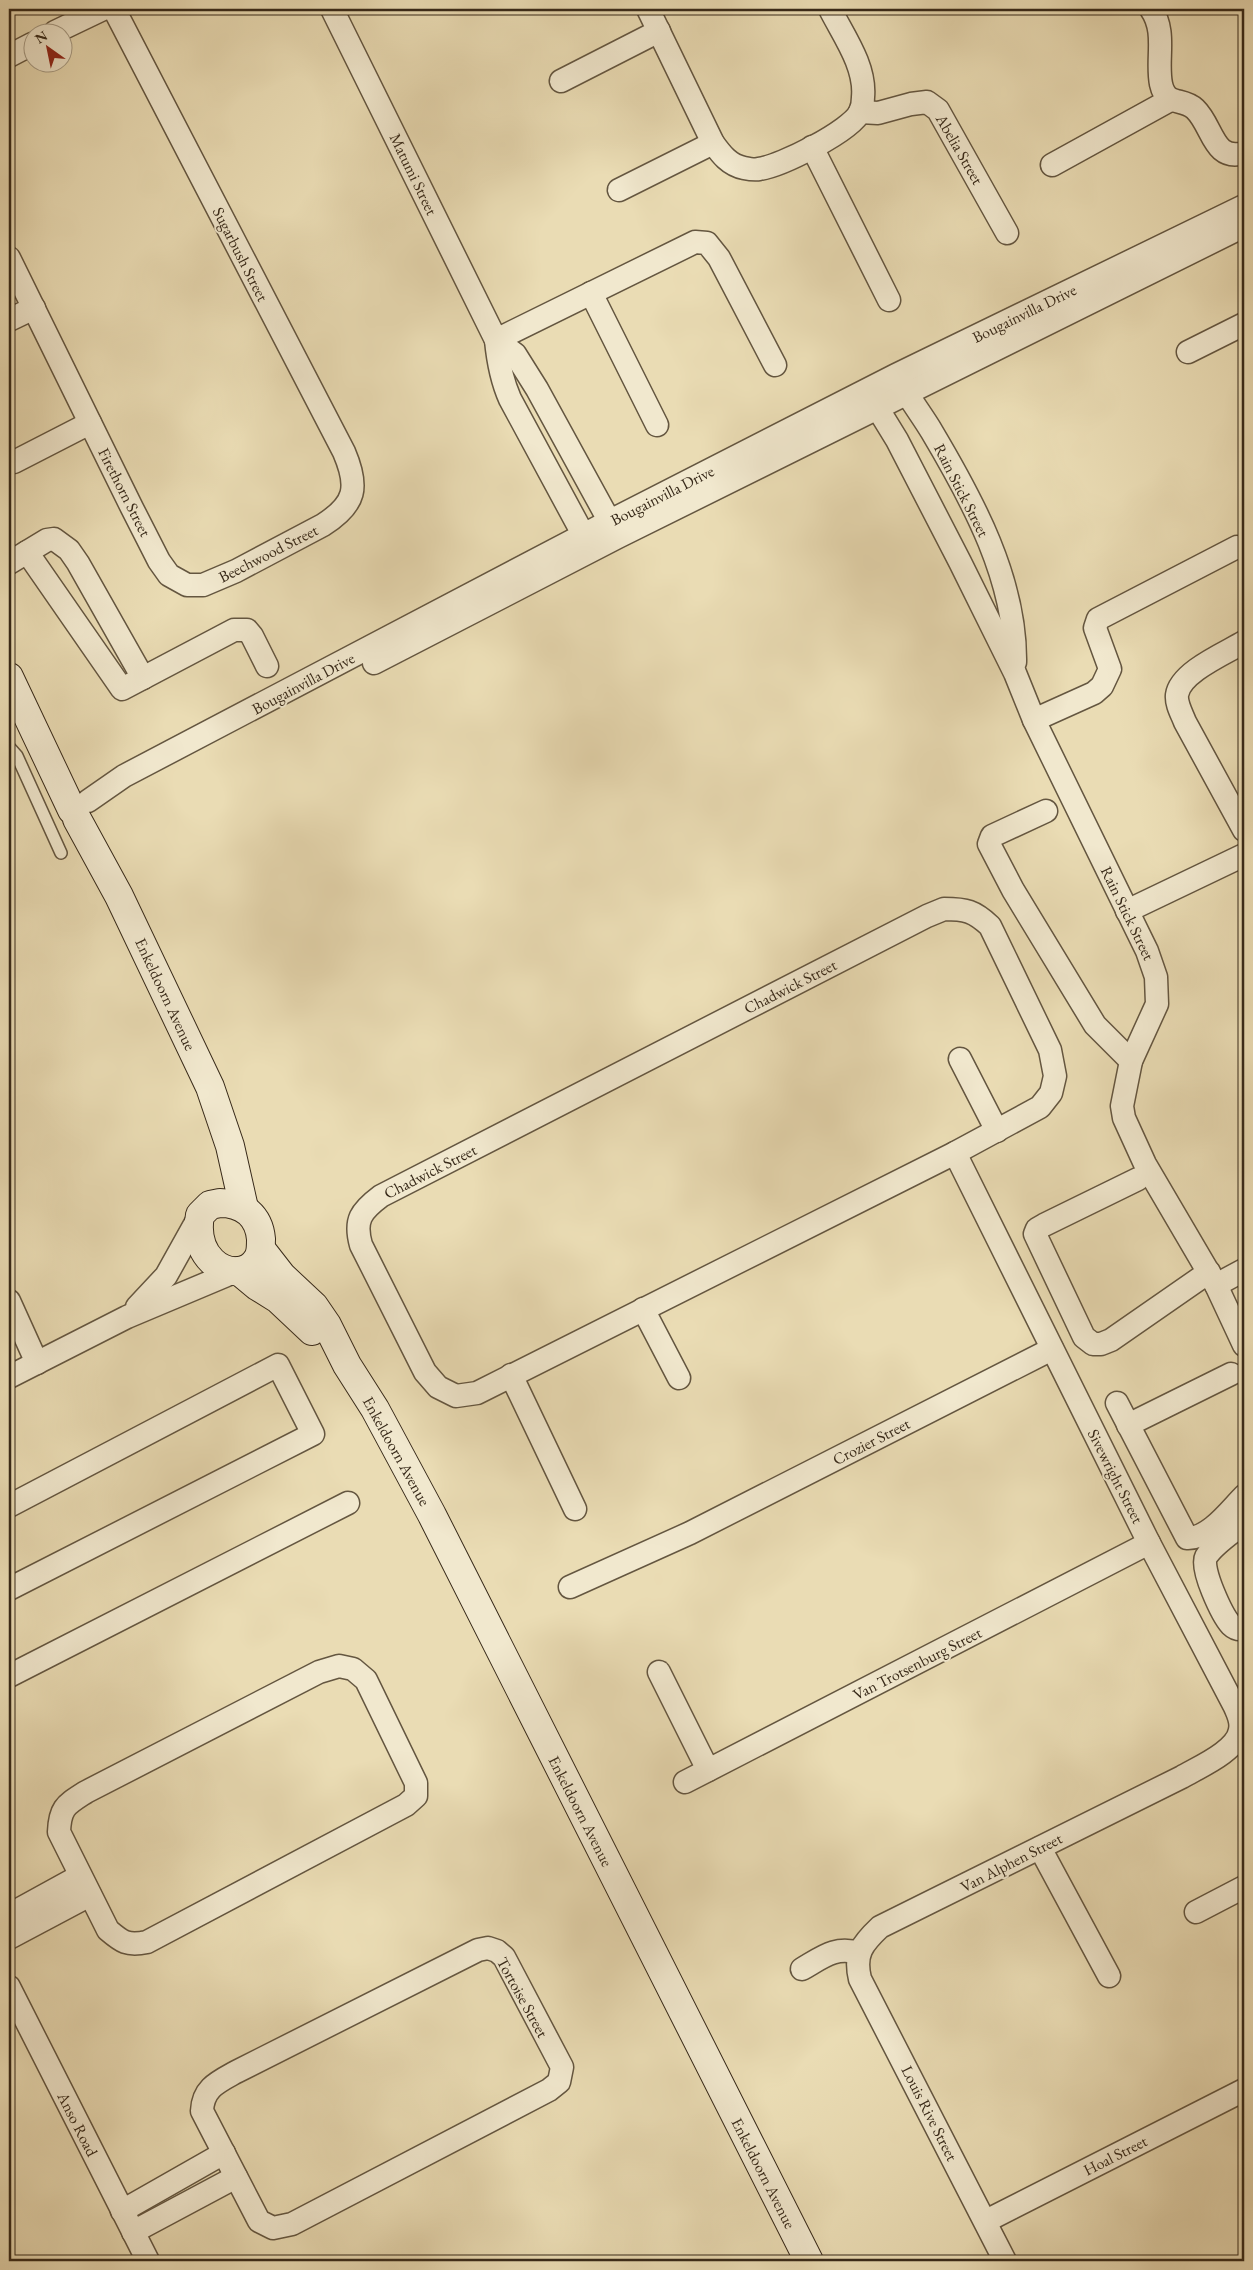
<svg xmlns="http://www.w3.org/2000/svg" width="1253" height="2270" font-family="'EB Garamond',serif">
  <style>
    .lines { fill: none; stroke-linecap: round; stroke-linejoin: round }
    .lane-casing { stroke: #645640; stroke-width: 14 }
    .street-casing { stroke: #645640; stroke-width: 25 }
    .secondary-casing { stroke: #372919; stroke-width: 30 }
    .lane { stroke: #f1e8ce; stroke-width: 11 }
    .street { stroke: #f1e8ce; stroke-width: 22 }
    .secondary { stroke: #f1e8ce; stroke-width: 28 }
    .labels { text-anchor: middle; stroke-width: 4; stroke-linejoin: round; paint-order: stroke }
    .street-label { font-size: 16px; fill: #372919; stroke: #f1e8ce }
  </style>
  <rect width="100%" height="100%" fill="#eadcb4"/>
  <filter id="stains"><feTurbulence type="fractalNoise" baseFrequency=".004" numOctaves="4"/><feColorMatrix values="0 0 0 0 .2 0 0 0 0 .09 0 0 0 0 .02 0 0 0 .5 -.17"/></filter>
  <radialGradient id="worn" r=".72"><stop offset=".6" stop-color="#630" stop-opacity="0"/><stop offset="1" stop-color="#630" stop-opacity=".3"/></radialGradient>
  <g class="lines">
    <g class="lane-casing">
      <path id="lane" d="M9 747 17 756 61 853"/>
    </g>
    <g class="street-casing">
      <g id="street">
        <path d="M332 9 496 340C498 361 501 379 510 399L591 549"/>
        <path d="M648 9 713 143C721 154 729 165 744 168 749 169 755 170 759 169 781 166 851 131 860 112 862 108 863 101 863 97 866 66 843 35 830 9"/>
        <path d="M1151 9C1167 32 1156 59 1161 84 1166 107 1182 97 1195 109 1213 126 1213 162 1244 153"/>
        <path d="M55 32 103 9"/>
        <path d="M9 56 32 44"/>
        <path d="M561 81 659 31"/>
        <path d="M860 112 878 113 911 104 927 102 938 110 1007 233"/>
        <path d="M812 147 889 300"/>
        <path d="M1052 165 1170 100"/>
        <path d="M619 190 713 143"/>
        <path d="M9 258 132 508 159 561 169 575 187 585H203L236 571 323 525C356 504 359 487 344 452L114 9"/>
        <path d="M591 293 657 425"/>
        <path d="M9 320 34 308"/>
        <path d="M496 340 695 242 707 243 719 258 775 365"/>
        <path d="M496 340 515 354 537 389 617 535"/>
        <path d="M1188 352 1244 324"/>
        <path d="M900 381C909 399 922 415 932 432 973 501 1016 580 1015 662"/>
        <path d="M870 396 897 440 960 562 1015 673 1034 720 1147 951 1156 977 1157 1004 1131 1061 1122 1106 1124 1118 1145 1164 1216 1285 1244 1345"/>
        <path d="M14 462 90 423"/>
        <path d="M27 552 122 689 234 630H247L252 636 267 666"/>
        <path d="M9 563 47 540 54 539 69 550 78 563 143 678"/>
        <path d="M1244 642C1226 653 1180 672 1177 695 1176 704 1182 714 1185 722L1244 830"/>
        <path d="M374 663 618 537 1244 226"/>
        <path d="M1034 720 1094 693 1102 686 1110 669 1095 628 1098 619 1237 547"/>
        <path d="M88 801 124 776 608 522 896 375 1244 206"/>
        <path d="M1046 811 992 836 989 844 1013 890 1095 1025 1131 1061"/>
        <path d="M944 909C966 909 974 911 990 926L1050 1050 1055 1076 1051 1093 1040 1107 955 1153 477 1393 456 1396 438 1387 425 1372 361 1245C354 1220 361 1211 381 1196L927 916Z"/>
        <path d="M1127 911 1244 855"/>
        <path d="M960 1059 997 1131"/>
        <path d="M955 1153 1149 1543 1235 1707C1238 1714 1242 1721 1240 1730 1237 1751 1199 1767 1182 1777L880 1927C862 1944 854 1954 860 1979L1005 2261"/>
        <path d="M1138 1179 1044 1225 1037 1229 1035 1234 1084 1337 1093 1344H1101L1111 1340 1209 1272"/>
        <path d="M1216 1285 1244 1270"/>
        <path d="M9 1301 37 1363"/>
        <path d="M137 1307 166 1276 200 1215"/>
        <path d="M643 1309 679 1378"/>
        <path d="M511 1375 575 1509"/>
        <path d="M9 1377 127 1317 234 1272"/>
        <path d="M1117 1403 1187 1538C1209 1539 1230 1510 1244 1496"/>
        <path d="M1128 1425 1231 1374"/>
        <path d="M9 1506 278 1365 313 1434 9 1589"/>
        <path d="M1244 1523C1232 1533 1214 1544 1206 1557 1200 1568 1222 1615 1231 1625 1235 1629 1238 1630 1244 1629"/>
        <path d="M570 1587 690 1533 1052 1349"/>
        <path d="M339 1666 353 1669 366 1680 416 1783V1796L406 1805 147 1942C127 1946 122 1942 108 1930L59 1832C60 1807 66 1805 86 1792L319 1672Z"/>
        <path d="M659 1672 708 1770"/>
        <path d="M9 1676 348 1503"/>
        <path d="M685 1782 1149 1543"/>
        <path d="M1040 1848 1109 1976"/>
        <path d="M1196 1912 1244 1887"/>
        <path d="M9 1915 80 1876"/>
        <path d="M9 1938 90 1895"/>
        <path d="M488 1948 497 1951 504 1957 562 2067 559 2082 549 2090 292 2224 273 2228 259 2221 202 2111C203 2088 218 2082 236 2072L478 1950Z"/>
        <path d="M802 1969C823 1957 835 1946 859 1953"/>
        <path d="M9 1987 148 2261"/>
        <path d="M122 2211 224 2153"/>
        <path d="M986 2221 1244 2090"/>
        <path d="M133 2232 236 2177"/>
      </g>
    </g>
    <g class="secondary-casing">
      <g id="secondary">
        <path d="M9 677 72 810"/>
        <path d="M77 819 119 896 210 1087 230 1146 244 1208"/>
        <path d="M220 1203C243 1203 259 1216 261 1239 261 1245 261 1253 258 1258 248 1276 225 1274 212 1261 199 1248 197 1232 200 1215L210 1205Z"/>
        <path d="M261 1249 282 1276 314 1306 327 1325 347 1365 375 1409 432 1515 809 2261"/>
        <path d="M239 1271 257 1286 278 1299 312 1331"/>
      </g>
    </g>
    <use href="#lane" class="lane"/>
    <use href="#street" class="street"/>
    <use href="#secondary" class="secondary"/>
  </g>
  <g class="labels">
    <g class="street-label">
      <text transform="translate(960 149) rotate(60)" y="6">Abelia Street</text>
      <text transform="translate(414 174) rotate(64)" y="6">Matumi Street</text>
      <text transform="translate(241 254) rotate(63)" y="6">Sugarbush Street</text>
      <text transform="translate(1024 313) rotate(-26)" y="6">Bougainvilla Drive</text>
      <text transform="translate(962 490) rotate(63)" y="6">Rain Stick Street</text>
      <text transform="translate(125 492) rotate(63)" y="6">Firethorn Street</text>
      <text transform="translate(662 495) rotate(-27)" y="6">Bougainvilla Drive</text>
      <text transform="translate(268 553) rotate(-27)" y="6">Beechwood Street</text>
      <text transform="translate(303 683) rotate(-28)" y="6">Bougainvilla Drive</text>
      <text transform="translate(1128 913) rotate(64)" y="6">Rain Stick Street</text>
      <text transform="translate(790 986) rotate(-27)" y="6">Chadwick Street</text>
      <text transform="translate(166 994) rotate(65)" y="6">Enkeldoorn Avenue</text>
      <text transform="translate(430 1171) rotate(-27)" y="6">Chadwick Street</text>
      <text transform="translate(871 1441) rotate(-27)" y="6">Crozier Street</text>
      <text transform="translate(397 1451) rotate(61)" y="6">Enkeldoorn Avenue</text>
      <text transform="translate(1116 1476) rotate(63)" y="6">Sivewright Street</text>
      <text transform="translate(917 1663) rotate(-27)" y="6">Van Trotsenburg Street</text>
      <text transform="translate(581 1811) rotate(63)" y="6">Enkeldoorn Avenue</text>
      <text transform="translate(1011 1862) rotate(-27)" y="6">Van Alphen Street</text>
      <text transform="translate(523 1997) rotate(61)" y="6">Tortoise Street</text>
      <text transform="translate(930 2113) rotate(63)" y="6">Louis Rive Street</text>
      <text transform="translate(78 2124) rotate(63)" y="6">Anso Road</text>
      <text transform="translate(1115 2155) rotate(-27)" y="6">Hoal Street</text>
      <text transform="translate(764 2173) rotate(63)" y="6">Enkeldoorn Avenue</text>
    </g>
  </g>
  <rect width="1253" height="2270" fill="none" stroke="#eadcb4" stroke-width="30"/>
  <rect x="10" y="10" width="1233" height="2250" fill="none" stroke="#372919" stroke-width="2.5"/>
  <rect x="15" y="15" width="1223" height="2240" fill="none" stroke="#372919"/>
  <g transform="translate(48 48) rotate(327)"><circle r="24" fill="#f1e8ce" stroke="#a79c86"/>
  <path d="M0-4L9 19L0 12L-9 19Z" fill="#8f2418"/>
  <text y="-8" font-size="14" font-weight="bold" text-anchor="middle" fill="#372919">N</text>
  </g>
  <rect width="100%" height="100%" filter="url(#stains)"/>
  <rect width="100%" height="100%" fill="url(#worn)"/>
</svg>
